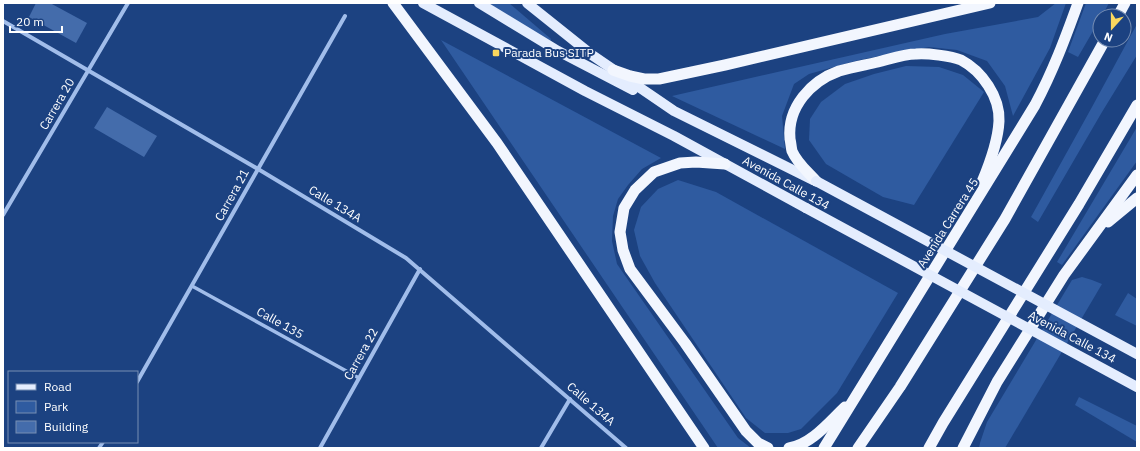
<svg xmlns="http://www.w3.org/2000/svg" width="1140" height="451" font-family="'IBM Plex Sans',sans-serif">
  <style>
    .green { fill: #2f5ba0 }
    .building { fill: #446cab }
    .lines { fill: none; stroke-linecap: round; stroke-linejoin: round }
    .pedestrian { stroke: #a1bdea; stroke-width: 3.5 }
    .minor { stroke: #a1bdea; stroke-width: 4 }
    .primary { stroke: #e4edfe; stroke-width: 10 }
    .trunk { stroke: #f2f6fe; stroke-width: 11 }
    .primary-bridge { stroke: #e4edfe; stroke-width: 10 }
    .poi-dot { fill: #fad75e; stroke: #1c4281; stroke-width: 1.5 }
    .labels { text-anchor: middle; stroke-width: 4; stroke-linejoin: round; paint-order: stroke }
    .poi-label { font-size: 12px; fill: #fff; stroke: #1c4281; text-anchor: start }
    .street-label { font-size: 12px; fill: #fff; stroke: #1c4281 }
  </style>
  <rect width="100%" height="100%" fill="#1c4281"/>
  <g class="green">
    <path d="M488 3H509L551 39 550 42Z"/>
    <path d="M1056 3H1066L1050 48 1013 116 1005 86 987 61 957 50 929 47 859 60 809 74 794 84 782 116 785 149 672 96 945 34 1038 17Z"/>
    <path d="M1086 3H1109L1102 16H1100V19L1078 57 1068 52Z"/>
    <path d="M1137 24V55L1102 112 1038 222 1031 217 1092 107Z"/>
    <path d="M441 40 661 158 642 169 628 185 618 199 613 216 612 241 617 264 738 438 751 448H718Z"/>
    <path d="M906 66 939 67 963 75 984 92 914 205 883 197 826 164 809 140 810 119 821 102 845 84 874 74Z"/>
    <path d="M1137 127V161L1062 265 1057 262Z"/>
    <path d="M678 180 716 192 898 293 837 393 801 429 788 433H765L746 418 655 283 640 256 634 230 641 207 658 189Z"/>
    <path d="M1082 277 1092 280 1102 284 1005 448H979L980 443 987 422 1072 280Z"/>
    <path d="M1128 293 1137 299V326L1115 315Z"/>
    <path d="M1079 397 1137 426V442L1075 405Z"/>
  </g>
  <g class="building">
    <path d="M36 3H50L87 23 76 43 29 17Z"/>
    <path d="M107 107 157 136 144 157 94 128Z"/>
  </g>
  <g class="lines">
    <path class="pedestrian" d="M192 286 359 378"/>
    <g class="minor">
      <path d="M3 21 258 169 406 258 626 448"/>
      <path d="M3 215 128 3"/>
      <path d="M137 382 345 16"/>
      <path d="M99 448 103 442"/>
      <path d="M320 448 420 269"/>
      <path d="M541 448 570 399"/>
    </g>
    <g class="primary">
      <path d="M423 3 585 91 674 136 806 208"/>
      <path d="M479 3 558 51 633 90"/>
      <path d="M527 3 592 55 674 111 813 180"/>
    </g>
    <g class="trunk">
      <path d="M393 3 497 143 704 448"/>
      <path d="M1118 16 1125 3"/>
      <path d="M613 70 630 76 644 79H659L725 65 990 3"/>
      <path d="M725 164 696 162 680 163 654 172 635 190 624 208 620 232 623 250 630 269 685 343 746 431 758 443 768 448"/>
      <path d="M816 181C808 172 797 163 792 151 791 147 791 143 790 139 787 107 811 81 839 71 852 67 865 65 878 62 890 59 904 54 916 54 927 53 951 56 961 60 982 71 1000 97 999 121 998 142 990 163 982 182"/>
      <path d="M1108 222 1137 198"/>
      <path d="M789 448C812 444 829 422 845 407"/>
      <path d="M824 448 1035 105C1053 71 1065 39 1078 3"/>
      <path d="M858 448 900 387 1005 219 1105 40"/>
      <path d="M929 448 943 423 1079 204 1137 105"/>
      <path d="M963 448 997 382 1064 275 1137 175"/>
    </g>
    <g class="primary-bridge">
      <path d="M816 181 1137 354"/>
      <path d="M806 208 1137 387"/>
    </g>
  </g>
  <rect class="poi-dot" x="492" y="49" width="8" height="8" rx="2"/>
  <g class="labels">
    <g class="poi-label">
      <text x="504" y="57">Parada Bus SITP</text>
    </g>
    <g class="street-label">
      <text transform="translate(57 104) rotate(-60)" y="4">Carrera 20</text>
      <text transform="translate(786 183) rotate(29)" y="4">Avenida Calle 134</text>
      <text transform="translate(232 195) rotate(-61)" y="4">Carrera 21</text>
      <text transform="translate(335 204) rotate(31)" y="4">Calle 134A</text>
      <text transform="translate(948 223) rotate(-58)" y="4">Avenida Carrera 45</text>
      <text transform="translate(280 323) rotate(29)" y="4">Calle 135</text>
      <text transform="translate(1072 337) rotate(28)" y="4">Avenida Calle 134</text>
      <text transform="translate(361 354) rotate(-61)" y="4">Carrera 22</text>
      <text transform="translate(591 404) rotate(41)" y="4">Calle 134A</text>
    </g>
  </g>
  <rect width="1140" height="451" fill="none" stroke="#ffffff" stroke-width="8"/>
  <rect x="8" y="371" width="130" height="72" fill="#1c4281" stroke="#778eb3"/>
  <rect x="16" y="384" width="20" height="6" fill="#e4edfe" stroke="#778eb3"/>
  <text x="44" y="391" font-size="12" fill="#ffffff">Road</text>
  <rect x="16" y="401" width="20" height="12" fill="#2f5ba0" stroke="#778eb3"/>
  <text x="44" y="411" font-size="12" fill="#ffffff">Park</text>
  <rect x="16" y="421" width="20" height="12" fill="#446cab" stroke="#778eb3"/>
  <text x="44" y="431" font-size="12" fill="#ffffff">Building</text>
  <g transform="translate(1112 28) rotate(201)"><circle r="19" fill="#1c4281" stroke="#778eb3"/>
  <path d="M0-3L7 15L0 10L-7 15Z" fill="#fad75e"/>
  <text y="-6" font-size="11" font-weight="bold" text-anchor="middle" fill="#ffffff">N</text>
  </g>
  <path d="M10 26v6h52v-6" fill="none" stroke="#ffffff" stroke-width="2"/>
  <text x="16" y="26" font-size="12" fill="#ffffff" stroke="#1c4281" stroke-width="3" paint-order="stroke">20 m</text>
</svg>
